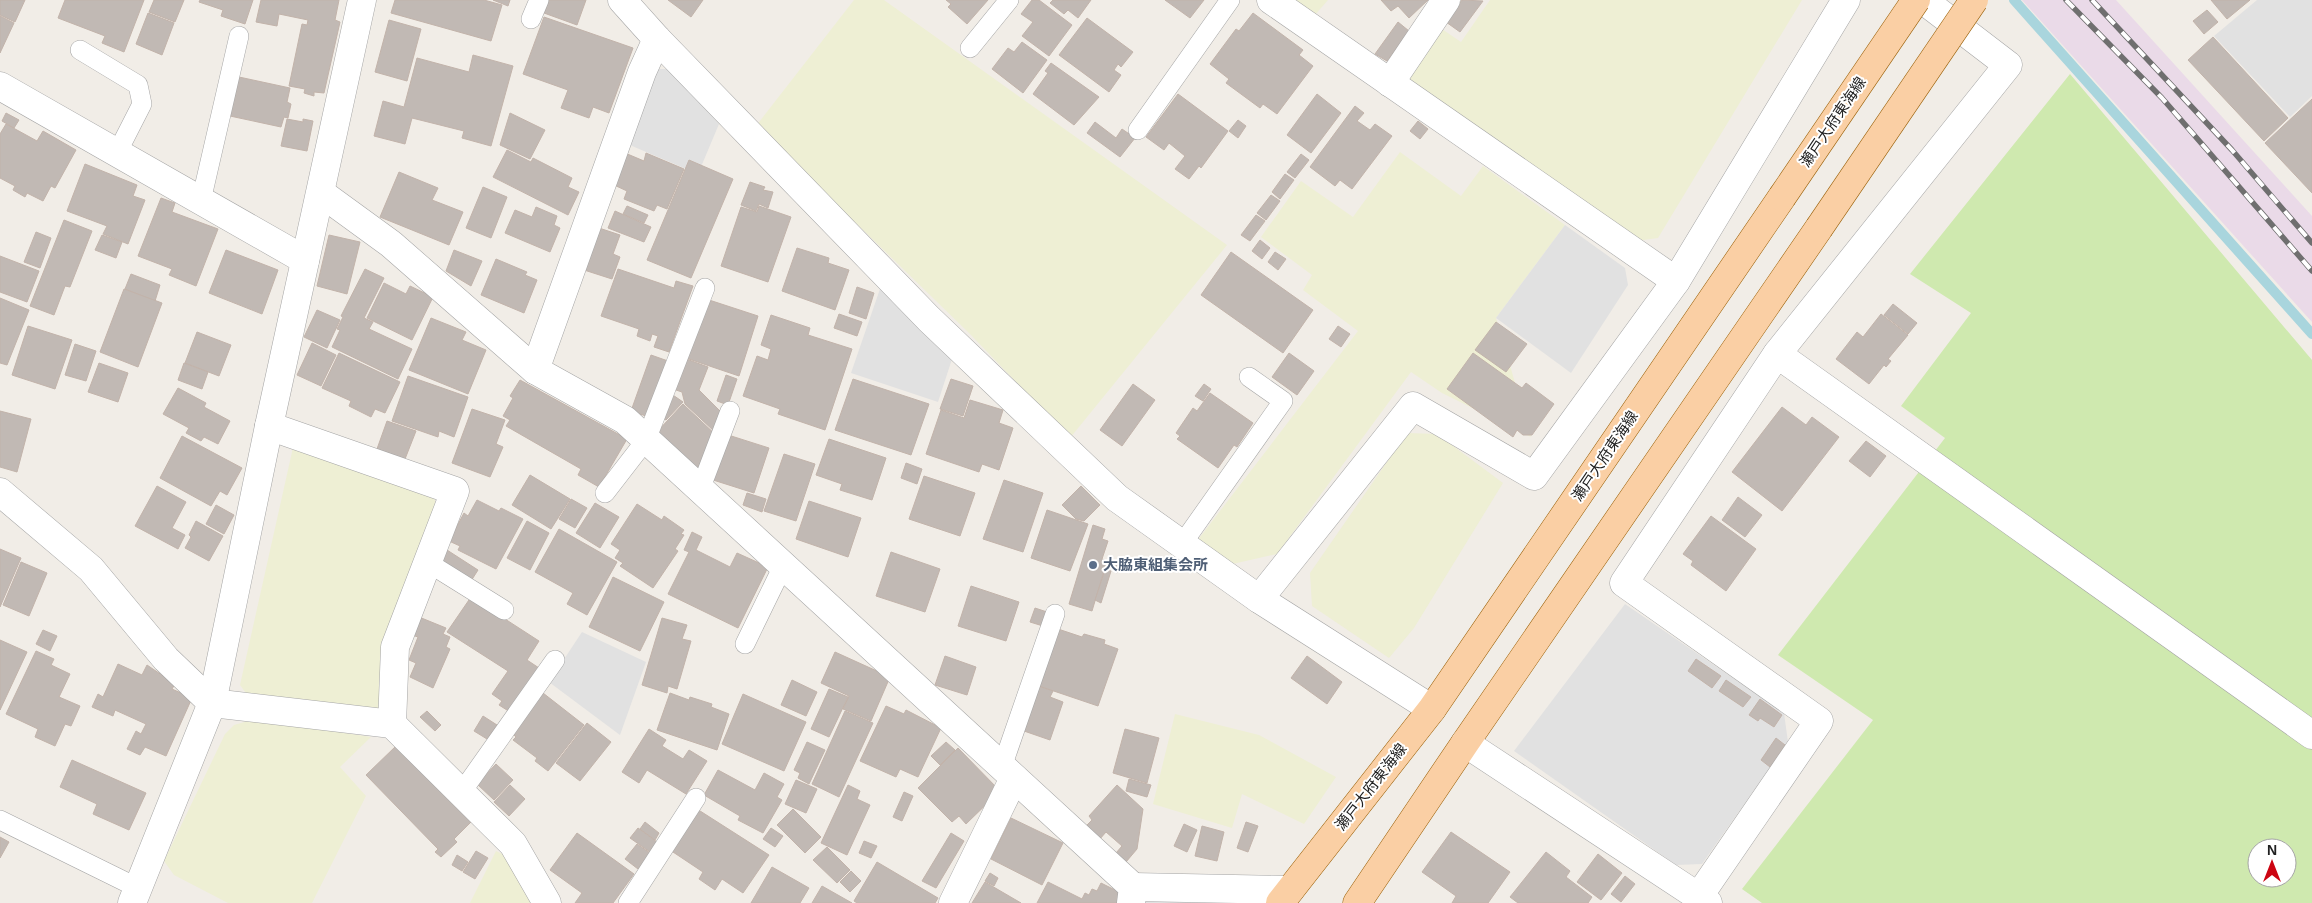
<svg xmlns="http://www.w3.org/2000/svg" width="2312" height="903" font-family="Helvetica,'Noto Sans JP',sans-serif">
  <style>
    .industrial { fill: #eadae8 }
    .farmland { fill: #eeefd4 }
    .grass { fill: #cfe9af; fill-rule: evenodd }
    .parking { fill: #e1e1e1 }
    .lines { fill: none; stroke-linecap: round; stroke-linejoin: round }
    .stream { stroke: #a9d5dd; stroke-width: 10 }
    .building { fill: #c1b9b4; stroke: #c2b3aa }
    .lane-casing { stroke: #a5a5a5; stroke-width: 20 }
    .street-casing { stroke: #a5a5a5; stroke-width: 29 }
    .primary-casing { stroke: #995e04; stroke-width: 29 }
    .lane { stroke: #fff; stroke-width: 19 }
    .street { stroke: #fff; stroke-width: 28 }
    .primary { stroke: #facfa4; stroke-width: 28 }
    .rail-casing { stroke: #6f6f6f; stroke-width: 5.5 }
    .rail { stroke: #fff; stroke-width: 4; stroke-dasharray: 11; stroke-linecap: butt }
    .primary-bridge-casing { stroke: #995e04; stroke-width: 29; stroke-linecap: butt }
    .primary-bridge { stroke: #facfa4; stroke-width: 28 }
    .service-dot { fill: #5c6f8a; stroke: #fff; stroke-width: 2 }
    .labels { text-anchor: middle; stroke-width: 4; stroke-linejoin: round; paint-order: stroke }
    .street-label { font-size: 15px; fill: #212121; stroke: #fff }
    .service-label { font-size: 15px; font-weight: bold; fill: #4e5e75; stroke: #fff; text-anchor: start }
  </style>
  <rect width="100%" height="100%" fill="#f1ede7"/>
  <path class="industrial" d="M2022 0H2116L2312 216V322Z"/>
  <g class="farmland">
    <path d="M854 0H884L1227 245 1070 438 970 334 756 126Z"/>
    <path d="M1292 0H1328L1314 16Z"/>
    <path d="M1490 0H1802L1658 238 1636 241 1409 84V69L1439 27 1461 42Z"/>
    <path d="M1400 152 1461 196 1483 166 1565 225 1496 318 1531 437 1442 393 1411 372 1277 554 1228 565 1197 541 1358 331 1303 290 1312 275 1261 237 1301 181 1353 217Z"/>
    <path d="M1407 433 1437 434 1503 483 1414 628 1389 658 1312 606 1310 573Z"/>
    <path d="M294 443 431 491 438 508 385 706 377 714 248 696 240 685Z"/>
    <path d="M1175 714 1259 735 1336 777 1304 824 1242 794 1232 828 1153 804Z"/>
    <path d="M255 719 371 737 340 767 366 796 312 903H228L174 875 164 861 225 734 234 725Z"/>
    <path d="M496 851 513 859 538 903H470Z"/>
  </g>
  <path class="grass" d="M2070 74 2312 360V903H1762L1742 889 1873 720 1778 655 1945 438 1901 406 1971 313 1910 274ZM2257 848H2287V878H2257Z"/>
  <g class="parking">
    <path d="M2257 0H2312V96L2290 117 2214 36Z"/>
    <path d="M658 69H669L719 124 698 174 625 143Z"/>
    <path d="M1565 225 1625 268 1628 285 1571 373 1496 318Z"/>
    <path d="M881 286 953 356 938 402 851 373Z"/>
    <path d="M1625 604 1784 713 1788 742 1702 864 1676 865 1514 751Z"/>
    <path d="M582 632 646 662 620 735 549 682Z"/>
    <path d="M1150 897 1235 903H1140Z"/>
  </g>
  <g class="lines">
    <path class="stream" d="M2014 0 2312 334"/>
  </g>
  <g class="building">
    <path d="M0 0H25L15 22 0 15Z"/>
    <path d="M65 0H144L124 52 102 43 105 36 58 18Z"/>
    <path d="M154 0H184L175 22 149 12Z"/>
    <path d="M200 0H253L245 24 221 16 223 10 199 2Z"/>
    <path d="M261 0H339L335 20 340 22 324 93 314 92V96L304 93 305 89 289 86 302 24 307 25 308 20 279 14 277 26 256 22Z"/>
    <path d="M395 0H484L502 5 491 41 391 13Z"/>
    <path d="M493 0H510L508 6Z"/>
    <path d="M549 0H586L577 25 544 13Z"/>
    <path d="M668 0H703L691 17Z"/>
    <path d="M946 0H988L967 24 948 7 951 4Z"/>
    <path d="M1032 0H1039L1072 25 1049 56 1022 36 1033 22 1021 14Z"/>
    <path d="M1053 0H1091L1078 18 1068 10 1064 14 1050 3Z"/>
    <path d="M1165 0H1204L1190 18Z"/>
    <path d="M1381 0H1428L1409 18 1398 6 1391 11Z"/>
    <path d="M1462 0 1483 1 1460 32 1446 22Z"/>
    <path d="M2211 0H2250L2227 19Z"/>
    <path d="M2207 10 2218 22 2204 34 2193 21Z"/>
    <path d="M148 13 174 23 162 55 136 44Z"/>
    <path d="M1253 13 1303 50 1299 55 1313 66 1277 114 1263 104 1260 108 1226 83 1229 79 1210 64 1236 29 1239 31Z"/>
    <path d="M0 16 14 23 0 53Z"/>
    <path d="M544 17 633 48 609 113 593 107 589 118 561 108 568 90 523 74Z"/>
    <path d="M1087 18 1133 52 1121 67 1118 64 1114 70 1121 75 1109 92 1059 55Z"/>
    <path d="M389 20 421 29 407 81 375 72Z"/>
    <path d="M1398 22 1409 31 1387 61 1375 54Z"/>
    <path d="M2213 37 2288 118 2264 141 2188 60Z"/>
    <path d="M1022 42 1047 60 1023 93 992 69 1008 48 1014 52Z"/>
    <path d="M473 55 513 66 491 146 462 138 464 131 412 118 405 144 374 136 383 101 404 107 417 58 469 72Z"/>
    <path d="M1051 63 1099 97 1074 125 1033 94 1048 73 1045 71Z"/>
    <path d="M239 77 290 88 287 102 291 104 288 118 284 117 281 127 230 116Z"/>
    <path d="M1178 94 1228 131 1201 168 1199 166 1189 179 1175 169 1185 156 1169 143 1164 150 1146 137Z"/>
    <path d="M1317 94 1341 113 1311 153 1287 135Z"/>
    <path d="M2312 99V193L2265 143Z"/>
    <path d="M1355 106 1364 113 1357 121 1370 130 1375 124 1392 136 1352 189 1340 180 1335 186 1310 167Z"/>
    <path d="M6 113 19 120 14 128 2 121Z"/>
    <path d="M510 113 545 130 530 159 500 145Z"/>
    <path d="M287 119 303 122V119L313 121 307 151 281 146Z"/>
    <path d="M1238 120 1246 126 1238 138 1229 131Z"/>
    <path d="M1418 121 1428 129 1420 139 1410 131Z"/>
    <path d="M1095 122 1116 138 1122 129 1135 138 1120 157 1087 133Z"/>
    <path d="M6 124 37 141 43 131 76 150 55 188 51 186 43 201 27 193 25 197 13 190 15 186 0 178V134Z"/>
    <path d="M507 150 531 162 533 158 572 178 568 187 579 192 568 215 493 177Z"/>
    <path d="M625 153 644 161 646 153 684 169 667 209 657 205 654 211 624 199 627 191 612 184Z"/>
    <path d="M1301 154 1309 160 1295 178 1287 172Z"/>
    <path d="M689 160 733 179 691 278 647 260Z"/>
    <path d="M85 164 137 185 133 196 145 200 128 244 103 234 107 226 67 211Z"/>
    <path d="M399 172 438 188 432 200 463 212 449 245 380 217Z"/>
    <path d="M1285 174 1294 180 1280 199 1272 192Z"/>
    <path d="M750 182 765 187 763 190 773 192 768 208 759 204 756 211 741 205Z"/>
    <path d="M483 187 507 197 491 238 466 228Z"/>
    <path d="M1271 195 1280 201 1266 220 1257 213Z"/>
    <path d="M161 198 175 203 172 212 218 229 196 286 169 275 172 269 138 256Z"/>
    <path d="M627 206 648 215 644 223 623 214Z"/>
    <path d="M759 206 791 217 768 282 721 266 741 207 757 212Z"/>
    <path d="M536 207 557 216 554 225 560 228 550 252 505 233 515 210 532 217Z"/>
    <path d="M615 211 651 227 644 242 608 228Z"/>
    <path d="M1256 215 1265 221 1250 241 1241 235Z"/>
    <path d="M64 220 92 231 70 287 65 286 54 315 30 306Z"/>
    <path d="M596 227 620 235 613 254 620 257 612 279 581 269Z"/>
    <path d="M36 232 51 238 40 268 24 262Z"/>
    <path d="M102 235 122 242 116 258 95 250Z"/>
    <path d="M329 235 360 242 347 294 317 286Z"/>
    <path d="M1260 240 1270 248 1262 259 1252 251Z"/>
    <path d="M797 248 829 258 828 263 849 270 835 310 782 291Z"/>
    <path d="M226 250 278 270 262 314 209 293Z"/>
    <path d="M454 250 482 261 471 286 446 271Z"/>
    <path d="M1231 252 1313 310 1283 353 1201 295Z"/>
    <path d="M1275 252 1286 259 1278 270 1268 262Z"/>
    <path d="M0 256 39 271 27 302 0 292Z"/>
    <path d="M496 259 527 272 525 275 537 280 524 313 481 295Z"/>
    <path d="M365 269 384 278 364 318 373 322 369 329 412 349 398 379 332 347 340 330 337 329 343 317 341 316Z"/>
    <path d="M618 269 674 288 676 281 693 286 669 352 654 347 658 336 652 334 650 341 637 336 639 329 601 316Z"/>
    <path d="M131 274 160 285 155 301 125 289Z"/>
    <path d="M384 283 406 294 410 286 433 297 412 340 367 318Z"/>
    <path d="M857 287 874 293 866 319 849 313Z"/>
    <path d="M124 289 162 303 138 367 100 352Z"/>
    <path d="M0 298 29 310 7 365 0 363Z"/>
    <path d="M703 298 758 316 739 376 683 357Z"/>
    <path d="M1893 304 1917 323 1908 334 1884 315Z"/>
    <path d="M317 310 340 320 327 348 304 337Z"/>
    <path d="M839 314 862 322 857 336 834 328Z"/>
    <path d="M1881 314 1908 335 1888 359 1891 361 1886 367 1884 365 1869 384 1836 359 1857 332 1863 337Z"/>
    <path d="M771 315 810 328 808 335 852 349 825 430 778 414 780 409 743 396 757 356 768 360 771 349 761 345Z"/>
    <path d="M431 318 466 332 462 340 486 350 468 394 409 370Z"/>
    <path d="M1496 322 1527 344 1506 372 1475 350Z"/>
    <path d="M28 326 72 340 55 389 12 375Z"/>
    <path d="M1338 326 1350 334 1341 347 1329 339Z"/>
    <path d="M197 332 231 345 219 376 185 363Z"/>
    <path d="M312 343 336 355 321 386 297 375Z"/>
    <path d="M75 344 96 351 86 381 65 375Z"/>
    <path d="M339 353 400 382 385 413 375 409 371 417 349 406 351 401 322 388Z"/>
    <path d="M1289 353 1314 371 1297 395 1272 377Z"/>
    <path d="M1473 353 1522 388 1526 383 1554 404 1532 435H1523L1517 430 1513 437 1447 389Z"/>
    <path d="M651 355 668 361 649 417 631 411Z"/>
    <path d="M681 357 708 367 699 390 721 412 717 417 724 424 716 433 685 404 682 392 670 388Z"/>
    <path d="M99 363 128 373 118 402 88 392Z"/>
    <path d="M184 363 208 372 202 389 178 380Z"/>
    <path d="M726 375 737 379 728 405 717 401Z"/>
    <path d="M408 376 468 397 454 437 439 431 438 437 392 421Z"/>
    <path d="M853 379 929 404 911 455 835 430Z"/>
    <path d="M951 379 973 386 963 416 940 409Z"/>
    <path d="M520 380 627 439 599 487 578 475 581 469 506 426 510 420 503 416 513 398 510 396Z"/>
    <path d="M1133 384 1155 400 1122 446 1100 430Z"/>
    <path d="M1204 384 1211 389 1203 401 1195 396Z"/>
    <path d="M178 388 206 403 204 407 230 421 218 444 204 437 201 441 186 433 189 428 163 414Z"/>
    <path d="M670 393 683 402 666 420 661 417Z"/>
    <path d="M1210 393 1253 423 1237 447 1234 445 1218 468 1177 439 1180 436 1176 433 1193 408 1197 411Z"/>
    <path d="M970 400 1003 410 999 423 1013 428 999 470 982 464 979 472 926 454 941 410 964 418Z"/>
    <path d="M683 404 717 436 698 474 655 434Z"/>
    <path d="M1782 407 1806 425 1812 417 1839 437 1782 511 1732 472Z"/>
    <path d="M472 409 505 420 496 444 503 447 490 477 452 463Z"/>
    <path d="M0 411 31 419 17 472 0 467Z"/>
    <path d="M387 421 416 431 405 459 377 449Z"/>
    <path d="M725 434 769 448 754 493 710 479Z"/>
    <path d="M182 436 242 468 227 495 220 491 211 506 160 478Z"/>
    <path d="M829 439 886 458 872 500 840 490 842 484 816 475Z"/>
    <path d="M1866 441 1886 456 1870 477 1849 461Z"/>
    <path d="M784 454 815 464 796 521 764 511Z"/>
    <path d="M906 463 922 469 917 484 901 478Z"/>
    <path d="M530 475 570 499 551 529 512 505Z"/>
    <path d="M924 476 975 493 960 536 909 519Z"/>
    <path d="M1004 480 1043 493 1023 552 983 539Z"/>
    <path d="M157 486 186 502 172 528 185 535 178 549 135 526Z"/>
    <path d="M1081 486 1100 505 1084 521 1076 519 1062 505Z"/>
    <path d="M747 493 766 499 762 512 743 505Z"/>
    <path d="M1738 497 1762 515 1745 537 1722 520Z"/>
    <path d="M571 499 587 508 575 528 559 519Z"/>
    <path d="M477 500 499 511 501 508 523 519 496 569 458 550 460 546 449 541 464 513 468 516Z"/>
    <path d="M809 501 861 518 848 557 796 539Z"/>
    <path d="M595 503 619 517 600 548 576 533Z"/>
    <path d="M637 504 662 520 664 516 684 530 681 534 684 535 675 549 678 551 653 588 620 566 623 563 615 558 620 550 611 544Z"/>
    <path d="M216 505 234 515 224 534 206 524Z"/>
    <path d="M1047 510 1088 524 1070 571 1031 558Z"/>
    <path d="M1711 516 1756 549 1726 591 1691 565 1693 561 1683 554Z"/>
    <path d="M196 521 223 536 209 561 185 548 191 537 189 535Z"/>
    <path d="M527 521 549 533 530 570 507 558Z"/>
    <path d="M1093 525 1105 529 1102 539 1108 541 1102 559 1107 561 1092 611 1069 604Z"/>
    <path d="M559 529 617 562 587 615 567 604 573 593 535 572Z"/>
    <path d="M692 532 702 537 696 550 730 567 737 553 768 567 738 628 668 594 689 552 684 550Z"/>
    <path d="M0 549 21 558 0 607Z"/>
    <path d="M447 550 478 570 471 581 440 562Z"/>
    <path d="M891 552 940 569 925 612 876 596Z"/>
    <path d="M1118 560 1124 568 1116 573 1111 565Z"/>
    <path d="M21 562 47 573 29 616 3 605Z"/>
    <path d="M1105 570 1111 571 1101 603 1095 600Z"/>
    <path d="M613 577 664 602 640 651 589 627Z"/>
    <path d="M971 586 1019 602 1006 641 958 626Z"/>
    <path d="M471 597 539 641 527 660 539 668 510 712 499 705 502 701 492 694 508 671 447 632Z"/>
    <path d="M1035 608 1047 612 1043 626 1030 622Z"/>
    <path d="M419 617 446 628 443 634 450 637 446 647 450 649 433 688 410 677 416 663 409 660 418 637 412 635Z"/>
    <path d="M662 618 687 625 682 639 691 641 677 689 668 686 667 693 642 685Z"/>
    <path d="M1058 629 1082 637 1084 634 1105 640 1104 644 1118 649 1098 706 1039 686Z"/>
    <path d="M43 630 57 636 50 651 36 644Z"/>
    <path d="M0 640 27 652 0 710Z"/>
    <path d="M36 651 54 659 51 665 70 674 59 697 80 706 71 726 65 724 55 746 35 737 38 729 6 714Z"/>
    <path d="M835 652 890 677 871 721 843 709 849 696 821 683Z"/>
    <path d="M945 656 976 667 967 695 935 685Z"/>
    <path d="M1307 656 1342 682 1327 704 1291 678Z"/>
    <path d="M1696 659 1721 676 1712 688 1688 671Z"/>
    <path d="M118 664 142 675 147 665 175 684 172 689 192 698 166 756 145 747 140 755 127 749 136 731 141 734 146 724 115 710 113 716 92 707 98 694 103 697Z"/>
    <path d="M792 680 817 692 806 716 781 705Z"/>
    <path d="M1726 680 1751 697 1743 707 1719 691Z"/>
    <path d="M1038 686 1053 691 1050 697 1063 702 1050 740 1024 731Z"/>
    <path d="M829 689 848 697 829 737 811 729Z"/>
    <path d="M543 693 584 725 548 771 535 761 537 758 513 740 516 737 512 733Z"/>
    <path d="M670 693 689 700 690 697 712 704 711 707 729 714 717 750 657 730Z"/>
    <path d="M743 694 806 722 784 771 722 744Z"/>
    <path d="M1760 699 1782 715 1774 727 1760 718 1758 721 1749 715Z"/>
    <path d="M886 706 904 714 906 710 941 728 918 777 900 769 896 777 860 761Z"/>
    <path d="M427 711 441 725 435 731 420 717Z"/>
    <path d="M845 711 873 723 839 797 812 784Z"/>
    <path d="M483 716 497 725 487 739 474 731Z"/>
    <path d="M587 723 611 742 580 781 556 763Z"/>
    <path d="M649 729 666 740 662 746 683 759 689 750 707 761 686 794 647 770 639 783 622 772Z"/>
    <path d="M1125 729 1159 738 1147 783 1113 773Z"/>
    <path d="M1776 738 1785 745 1770 767 1761 760Z"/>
    <path d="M807 742 825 750 809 784 798 778 800 773 794 770Z"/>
    <path d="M946 742 955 750 940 765 931 756Z"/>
    <path d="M396 746 471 822 454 839 457 842 441 857 435 852 438 849 366 775Z"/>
    <path d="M958 748 1000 791 966 824 959 816 952 822 918 788Z"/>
    <path d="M72 760 146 793 129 830 93 814 97 804 60 787Z"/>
    <path d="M496 764 513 780 494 800 477 784Z"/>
    <path d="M718 770 755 790 764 773 784 784 777 797 782 800 763 833 738 820 740 816 704 795Z"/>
    <path d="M1129 779 1151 785 1147 797 1126 791Z"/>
    <path d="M796 780 817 789 806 813 785 804Z"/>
    <path d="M510 785 525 799 509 816 494 802Z"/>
    <path d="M848 785 860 791 857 799 870 805 847 855 821 843Z"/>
    <path d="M1117 785 1143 809 1137 849 1126 862 1116 853 1122 846 1106 832 1099 840 1085 827 1092 820 1089 816Z"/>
    <path d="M904 792 913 796 902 821 893 817Z"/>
    <path d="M697 809 769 855 743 893 722 879 715 890 699 879 703 872 670 850Z"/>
    <path d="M793 809 821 837 805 853 777 825Z"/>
    <path d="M1011 818 1063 843 1042 885 991 859Z"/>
    <path d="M645 822 659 833 655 840 640 829Z"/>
    <path d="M1246 822 1258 826 1248 852 1237 848Z"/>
    <path d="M1184 824 1197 830 1187 852 1174 846Z"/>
    <path d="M1202 826 1224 832 1217 861 1195 856Z"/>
    <path d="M638 828 657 842 650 852 630 838Z"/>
    <path d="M771 828 783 836 775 847 763 839Z"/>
    <path d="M1451 832 1510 872 1488 903H1452L1456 896 1422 872Z"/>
    <path d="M577 833 634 874 613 903H575L582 893 550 870Z"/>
    <path d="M951 833 964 841 936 888 922 881Z"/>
    <path d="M0 837 9 842 0 858Z"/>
    <path d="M864 841 877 846 871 858 859 853Z"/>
    <path d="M637 844 650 853 638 869 625 859Z"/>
    <path d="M827 847 850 870 837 883 813 860Z"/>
    <path d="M476 851 488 858 475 879 463 872Z"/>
    <path d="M1546 852 1570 871 1566 877 1592 897 1588 903H1518L1510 897Z"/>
    <path d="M1598 854 1622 873 1601 900 1577 882Z"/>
    <path d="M457 855 468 862 462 871 452 865Z"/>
    <path d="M877 862 938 898 935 903H857L854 901Z"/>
    <path d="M772 867 809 888 800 903H751Z"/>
    <path d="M851 871 861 881 850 892 840 882Z"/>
    <path d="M990 873 998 878 994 886 985 881Z"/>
    <path d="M1625 876 1635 884 1621 902 1611 894Z"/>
    <path d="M985 882 1021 903H972Z"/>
    <path d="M1048 882 1082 899 1085 893 1089 895 1092 889 1097 891 1101 883 1123 894 1118 903H1037Z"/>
    <path d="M822 886 852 903H812Z"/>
  </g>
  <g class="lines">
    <g class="lane-casing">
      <g id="lane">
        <path d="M531 19 539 0"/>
        <path d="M970 48 1009 0"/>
        <path d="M80 50 138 85 142 104 117 153"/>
        <path d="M1138 130 1230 0"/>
        <path d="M201 201 239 36"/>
        <path d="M700 490 730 411"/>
        <path d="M605 493 646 440 705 288"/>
        <path d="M1182 544 1283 401 1249 377"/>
        <path d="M427 562 504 610"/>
        <path d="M745 644 783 566"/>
        <path d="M1002 767 1055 614"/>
        <path d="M461 793 555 660"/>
        <path d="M0 820 138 888"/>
        <path d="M628 903 696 798"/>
      </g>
    </g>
    <g class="street-casing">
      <g id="street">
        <path d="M622 0 657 39 929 319 1117 498 1259 599 1432 709"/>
        <path d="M1271 0 1676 281"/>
        <path d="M1390 83 1446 0"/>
        <path d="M0 86 305 260"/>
        <path d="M321 193 391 244 535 370 625 420 1133 887 1131 903"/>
        <path d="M1777 354 2008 65 1923 0"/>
        <path d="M535 370 642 72 657 39"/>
        <path d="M269 426 455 491 395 647 392 724"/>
        <path d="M0 492 91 569 166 659 212 703 392 724 513 844 547 903"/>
        <path d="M1259 599 1413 406 1534 476 1676 281 1846 0"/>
        <path d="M1465 743 1708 903"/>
        <path d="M1133 887 1290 890"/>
        <path d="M1699 896 1819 721 1624 583 1777 354 2312 735"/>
        <path d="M132 903 212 703 269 426 362 0"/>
        <path d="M953 903 1014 778"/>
      </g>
    </g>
    <g class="primary-casing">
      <g id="primary">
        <path d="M1280 903 1432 709 1782 197"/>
        <path d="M1357 903 1465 743 1819 228"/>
      </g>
    </g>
    <use href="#lane" class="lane"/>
    <use href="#street" class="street"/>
    <use href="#primary" class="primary"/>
    <g class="rail-casing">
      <g id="rail">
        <path d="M2066 0 2162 98 2312 271"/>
        <path d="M2092 0 2232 150 2312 243"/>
      </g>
    </g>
    <use href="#rail" class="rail"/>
    <g class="primary-bridge-casing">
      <g id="primary-bridge">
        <path d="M1782 197 1916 0"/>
        <path d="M1819 228 1974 0"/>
      </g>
    </g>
    <use href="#primary-bridge" class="primary-bridge"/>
  </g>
  <circle class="service-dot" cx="1093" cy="565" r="5"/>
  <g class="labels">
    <g class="street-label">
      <text transform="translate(1833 122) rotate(-56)" y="5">瀬戸大府東海線</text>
      <text transform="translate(1605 456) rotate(-56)" y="5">瀬戸大府東海線</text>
      <text transform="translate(1371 787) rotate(-52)" y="5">瀬戸大府東海線</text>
    </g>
    <g class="service-label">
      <text x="1103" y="570">大脇東組集会所</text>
    </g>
  </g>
  <g transform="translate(2272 863)"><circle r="24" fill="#ffffff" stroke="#a6a6a6"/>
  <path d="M0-4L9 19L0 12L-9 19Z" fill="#cc0512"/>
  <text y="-8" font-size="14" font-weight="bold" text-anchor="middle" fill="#212121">N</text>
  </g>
</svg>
